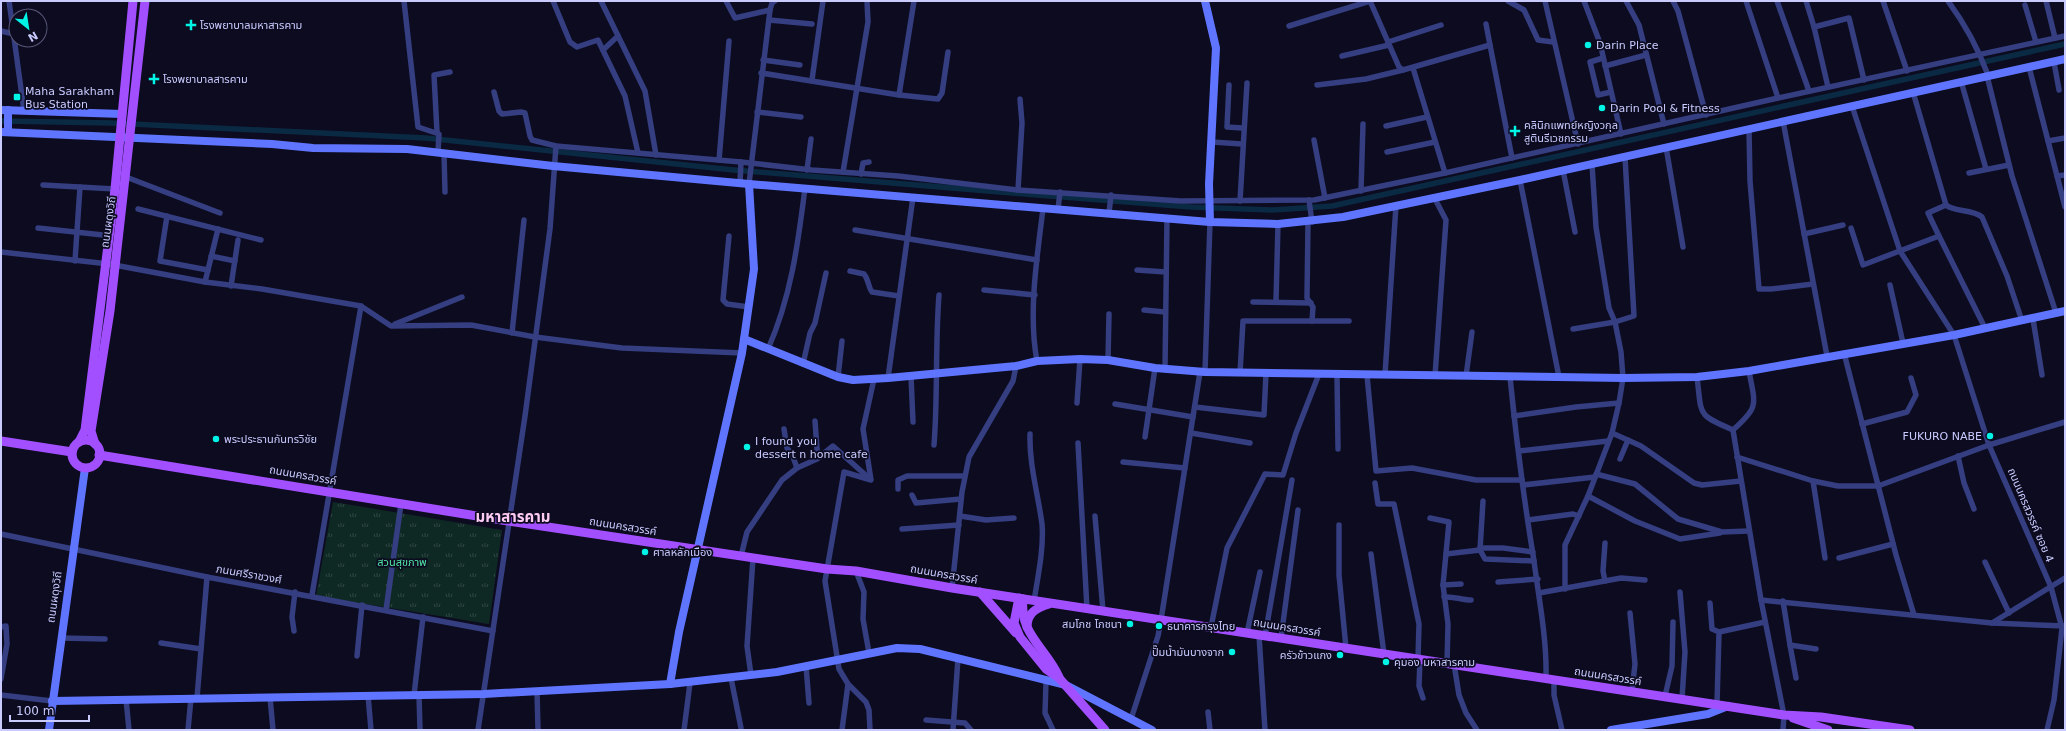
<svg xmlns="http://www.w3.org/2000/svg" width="2066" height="731" font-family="'DejaVu Sans','Noto Sans Thai',sans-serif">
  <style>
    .grass { fill: url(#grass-tufts) }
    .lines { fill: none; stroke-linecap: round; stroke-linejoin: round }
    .canal { stroke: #0a2a44; stroke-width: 5.5 }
    .street { stroke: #343e80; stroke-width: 5.5 }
    .secondary { stroke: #6075ff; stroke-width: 8 }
    .primary { stroke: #a250ff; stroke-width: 9 }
    .poi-dot { fill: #00f4e6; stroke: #0c0b1f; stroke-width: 1.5 }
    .labels { text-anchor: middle; stroke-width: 3.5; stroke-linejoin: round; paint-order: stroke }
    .poi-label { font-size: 11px; fill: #c9cbff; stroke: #0c0b1f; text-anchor: start }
    .street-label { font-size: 11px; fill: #c9cbff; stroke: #0c0b1f }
    .park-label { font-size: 11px; fill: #52e3a7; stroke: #0c0b1f }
    .district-label { font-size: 15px; font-weight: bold; fill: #ffcbf4; stroke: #0c0b1f }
  </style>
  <defs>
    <pattern id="grass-tufts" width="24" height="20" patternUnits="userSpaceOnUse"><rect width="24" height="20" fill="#0e2924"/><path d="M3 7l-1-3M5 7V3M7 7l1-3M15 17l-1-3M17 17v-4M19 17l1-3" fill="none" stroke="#304745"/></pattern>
  </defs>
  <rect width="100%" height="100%" fill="#0c0b1f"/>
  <path class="grass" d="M333 502 502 530 489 624 316 596Z"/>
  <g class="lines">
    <path class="canal" d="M1 121 111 123 426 138 734 170 1050 196 1191 207 1273 210 1332 206 2065 44"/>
    <g class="street">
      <path d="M9 1 24 111"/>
      <path d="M404 1 418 127 439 134 438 152"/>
      <path d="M553 1 570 42 577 47 598 40 625 96 638 153"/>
      <path d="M601 1 645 91 656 155"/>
      <path d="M726 1 735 18 770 10"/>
      <path d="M1370 1 1399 67 1403 70 1490 45 1486 24"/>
      <path d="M1508 1 1524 10 1538 40 1553 42"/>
      <path d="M1545 1 1578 144"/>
      <path d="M1584 1 1600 43 1621 134"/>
      <path d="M1626 1 1639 25 1664 124"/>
      <path d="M1673 1 1678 11 1706 115"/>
      <path d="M1746 1 1778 98"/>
      <path d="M1777 1 1809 91"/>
      <path d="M1806 1 1814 27 1828 87"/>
      <path d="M1883 1 1907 71"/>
      <path d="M1948 1C1965 24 1978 48 1988 75"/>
      <path d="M2046 1 2055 38"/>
      <path d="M2025 5 2036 42"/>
      <path d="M769 20 812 24"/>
      <path d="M1289 26 1370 1"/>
      <path d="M1814 27 1849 18 1864 80"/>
      <path d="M1 31 14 34"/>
      <path d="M1388 42 1441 25"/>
      <path d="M1490 45 1512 158"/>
      <path d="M603 50 618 36"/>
      <path d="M1342 56 1389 45"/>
      <path d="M1603 58 1590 62 1598 95 1611 92"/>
      <path d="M763 60 800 65"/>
      <path d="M2054 62 2059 90"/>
      <path d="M1605 66 1646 55"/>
      <path d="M2029 67 2065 207"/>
      <path d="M1413 68 1445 173"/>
      <path d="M761 73 899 95 914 1"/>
      <path d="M1987 76 2012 176 2056 313"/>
      <path d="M812 80 823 1"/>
      <path d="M1961 81 1986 169"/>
      <path d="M1229 85 1227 127 1243 128"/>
      <path d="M1317 85 1366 79 1403 70"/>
      <path d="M494 92 499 111 502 114 521 112 525 113 530 136 532 140 556 146 741 162 812 170 898 176 1018 190 1181 201 1314 200 1445 173 1778 98 2065 36"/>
      <path d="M1913 92 1946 205 1928 213 1939 236"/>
      <path d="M899 95 938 99 942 93 948 52"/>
      <path d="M1852 106 1900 251 1954 335 1989 445 2051 587 2062 628 2054 700 2047 730"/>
      <path d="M757 112 801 117"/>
      <path d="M1783 121 1827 356"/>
      <path d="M1386 126 1427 117"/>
      <path d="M1749 129 1750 181 1759 289H1771L1813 284"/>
      <path d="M437 132 434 75 450 72"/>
      <path d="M1314 140 1325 198"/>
      <path d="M2048 141 2065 138"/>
      <path d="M1212 142 1242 144"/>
      <path d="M1666 147 1683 247"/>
      <path d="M1387 152 1435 142"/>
      <path d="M444 153 445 192"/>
      <path d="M719 160 729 41"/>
      <path d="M807 170 811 139"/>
      <path d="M1563 170 1575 232"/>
      <path d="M843 172 868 22 867 1"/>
      <path d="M1969 173 2009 165"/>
      <path d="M861 174 863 163 869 162"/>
      <path d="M2057 176 2065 175"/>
      <path d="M126 177 220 213"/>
      <path d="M1520 180 1559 377"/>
      <path d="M740 183 741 162"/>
      <path d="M749 184 770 10 772 3 775 1"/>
      <path d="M43 185 115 189"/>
      <path d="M1018 190 1022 123 1020 99"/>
      <path d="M1361 191 1363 124"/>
      <path d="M1434 197 1446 220 1435 376"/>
      <path d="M1309 200 1312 222"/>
      <path d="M1240 201 1247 83"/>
      <path d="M1946 205C1953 212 1972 209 1982 217L2007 276 2022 321"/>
      <path d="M138 209 261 240"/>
      <path d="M1058 209 1060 192"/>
      <path d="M1109 213 1111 195"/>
      <path d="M167 216 160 261 208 270"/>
      <path d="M1308 222 1307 298 1313 307 1312 321"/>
      <path d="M38 228 103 235"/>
      <path d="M1851 228 1863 265 1939 236 1985 328"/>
      <path d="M855 230 1037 260"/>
      <path d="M1804 234 1843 225"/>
      <path d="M729 236 723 300 727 304 749 307"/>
      <path d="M1 252 109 264 205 282 262 289 361 306 391 326 471 325 535 337 622 348 742 353"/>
      <path d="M211 256 235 261"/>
      <path d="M75 261 80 187"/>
      <path d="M1137 270 1166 272"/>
      <path d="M850 271 864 274C869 280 868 287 872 292L899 296"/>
      <path d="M205 282 218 229"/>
      <path d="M1890 285 1903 343"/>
      <path d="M231 286 238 240"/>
      <path d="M984 290 1035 295"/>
      <path d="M1276 301 1278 224"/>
      <path d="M1253 302 1311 303"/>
      <path d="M1144 310 1165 312"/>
      <path d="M2033 319 2042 375"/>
      <path d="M395 324 462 297"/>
      <path d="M1573 329 1615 322 1634 316 1625 157"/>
      <path d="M512 333 524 220"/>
      <path d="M768 349C791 297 798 244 805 188"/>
      <path d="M1844 353 1896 555 1914 615"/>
      <path d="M1108 360 1109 314"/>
      <path d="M1037 361C1028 314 1037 257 1043 209"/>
      <path d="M803 364 810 333 815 323 826 273"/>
      <path d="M1165 369 1167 219"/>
      <path d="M1205 372 1210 222"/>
      <path d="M1240 373 1243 321H1349"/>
      <path d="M1337 374 1338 449"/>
      <path d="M1367 375 1376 471 1412 468 1476 480H1522"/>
      <path d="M1385 375 1396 205"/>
      <path d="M911 376 913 422"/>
      <path d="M1466 376 1472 332"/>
      <path d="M838 377 842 341"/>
      <path d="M1510 377C1516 438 1524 500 1534 561 1539 600 1547 639 1546 678"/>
      <path d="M1697 377C1702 416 1696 414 1733 430 1760 406 1755 405 1749 371"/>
      <path d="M888 378 913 197"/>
      <path d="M1077 403 1080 359"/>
      <path d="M1115 404 1193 417"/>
      <path d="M1195 407 1264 415 1266 373"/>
      <path d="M1514 416 1576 407 1619 403"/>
      <path d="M815 421 817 449 820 457"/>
      <path d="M1862 424 1907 412 1916 395 1911 378"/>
      <path d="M784 429 787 448 792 454 797 468"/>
      <path d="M1733 430 1761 600 1784 715 1783 730"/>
      <path d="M1191 433 1250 443"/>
      <path d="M1612 433 1641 446 1694 483 1702 485 1741 481"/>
      <path d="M1030 434C1029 464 1038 494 1042 524 1044 548 1038 576 1034 601"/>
      <path d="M1145 437 1155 368"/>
      <path d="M1078 443 1087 609"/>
      <path d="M934 445C938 395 935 346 939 295"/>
      <path d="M1519 451 1608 441"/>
      <path d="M1958 456 1964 483 1974 509"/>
      <path d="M1737 457 1813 481 1838 486H1878L1989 445 2065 422"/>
      <path d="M1620 459 1628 440"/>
      <path d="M1123 462 1185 468"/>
      <path d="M1596 474 1635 484 1678 519 1722 532 1749 531"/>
      <path d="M1813 481 1825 558"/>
      <path d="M1375 483 1378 504H1394L1419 624 1418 659"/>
      <path d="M1523 485 1595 477"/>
      <path d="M898 489V480L907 476H964"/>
      <path d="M912 495 916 503 961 499"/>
      <path d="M1588 496 1635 521 1680 539 1720 533"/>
      <path d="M960 516 986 520 1014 518"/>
      <path d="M1095 516 1103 611"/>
      <path d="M1430 518 1449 522 1443 585 1448 624 1447 663"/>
      <path d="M1528 520 1573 514 1579 516"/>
      <path d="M1339 525V575L1346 648"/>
      <path d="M902 529 959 525"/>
      <path d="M1 534 207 577 493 631"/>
      <path d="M1605 543 1603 571 1605 581"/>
      <path d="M1480 548H1503L1533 552"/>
      <path d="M1480 550 1483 501"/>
      <path d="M1371 554 1384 654"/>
      <path d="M1446 554 1480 550 1485 559 1534 561"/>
      <path d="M741 556 747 532 782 480 797 468 817 459 833 446 870 479"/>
      <path d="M1839 558 1893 544"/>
      <path d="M1985 562 2009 613"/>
      <path d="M856 571 864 592 863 619 869 653"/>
      <path d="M1498 582 1538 579"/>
      <path d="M1443 585 1461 584"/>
      <path d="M952 588 962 492 969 457 1013 381 1016 366"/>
      <path d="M1565 589V545L1588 496 1612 433 1619 403 1623 378 1621 352 1615 322 1609 308 1596 227 1592 164"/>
      <path d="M1680 592 1685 652 1682 699"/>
      <path d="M1539 593 1621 578 1645 580"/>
      <path d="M312 595 361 306"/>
      <path d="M1444 597C1454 596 1462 600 1471 600"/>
      <path d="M1761 600 1992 623 2065 626"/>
      <path d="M1783 601 1790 645 1816 649"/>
      <path d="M1710 603 1712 629 1719 632 1717 704"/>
      <path d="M386 610 401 504"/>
      <path d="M1630 613 1635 664 1632 691"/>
      <path d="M1992 623 2065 578"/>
      <path d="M1 627 6 626 7 644 1 679"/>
      <path d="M1211 627 1227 548 1265 474 1283 475 1296 433 1319 374"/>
      <path d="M294 631 292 617 295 592"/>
      <path d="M1719 632 1765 622"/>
      <path d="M1247 633 1260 572"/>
      <path d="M1259 635 1265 730"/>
      <path d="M1265 636 1292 480"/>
      <path d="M61 638 105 639"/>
      <path d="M1281 638 1298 510"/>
      <path d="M161 643 201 649"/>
      <path d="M1790 645 1796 678"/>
      <path d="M357 656 362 605"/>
      <path d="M1420 659 1419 686 1423 698"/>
      <path d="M1454 664 1459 695 1466 713 1477 730"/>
      <path d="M806 666 809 703"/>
      <path d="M751 675 747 646 753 558"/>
      <path d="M731 678 741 728"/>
      <path d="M1554 679V695L1562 730"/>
      <path d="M1046 681 1045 713 1053 730"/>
      <path d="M537 691 538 730"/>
      <path d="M1 695 52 701"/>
      <path d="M368 695 371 730"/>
      <path d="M414 695 423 617"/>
      <path d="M419 695 420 730"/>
      <path d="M1665 696 1672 666 1673 622"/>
      <path d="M270 697 273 730"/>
      <path d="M197 698 207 577"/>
      <path d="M126 699 129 730"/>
      <path d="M1208 712 1210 730"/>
      <path d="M1131 719 1158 636 1161 620 1200 372"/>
      <path d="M926 720 965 723 971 730"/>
      <path d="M188 730 191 698"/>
      <path d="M478 730 525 416 550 229 556 146"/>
      <path d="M684 730 690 683"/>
      <path d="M842 730 848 684"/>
      <path d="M870 730 869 710 866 702 848 684 839 669 825 581 844 472 871 480 863 429 874 379"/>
      <path d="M953 730 958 658"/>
    </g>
    <g class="secondary">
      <path d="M1205 1 1216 48 1209 184 1210 222"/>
      <path d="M1 110 122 114"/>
      <path d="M1 132 272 144 313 148 407 149 553 166 749 184 1210 222 1278 224 1343 217 1520 180 2065 59"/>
      <path d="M8 132V110"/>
      <path d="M744 339 838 377 853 380 888 378 1016 366 1037 361 1080 359 1108 360 1155 368 1205 372 1623 378 1697 377 1749 371 1954 335 2065 311"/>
      <path d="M670 684 679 632 742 353 754 269 749 184"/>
      <path d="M52 701 484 694 670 684 777 672 897 648 920 649 1066 685 1152 730"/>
      <path d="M49 730 85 468"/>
      <path d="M1611 730 1708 714 1728 706"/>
    </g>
    <g class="primary">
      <circle cx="86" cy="454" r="14"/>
      <path d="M1 441 72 452"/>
      <path d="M79 442 85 430 115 189 133 1"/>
      <path d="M95 444 91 431 110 311 145 1"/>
      <path d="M99 455 508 521 827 569 856 571 952 588 1784 715 1821 717 1910 730"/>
      <path d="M980 592 1016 633"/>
      <path d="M1019 598 1014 623 1020 637 1046 669 1059 678 1105 730"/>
      <path d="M1023 599C1019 634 1046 648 1059 677"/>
      <path d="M1027 627C1027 613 1036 608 1049 604"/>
      <path d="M1793 718 1828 730"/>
    </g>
  </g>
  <g class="poi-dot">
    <path d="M189 19h4v4h4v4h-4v4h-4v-4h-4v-4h4z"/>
    <circle cx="1588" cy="45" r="4"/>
    <path d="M152 73h4v4h4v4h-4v4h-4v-4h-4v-4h4z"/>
    <rect x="13" y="93" width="8" height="8" rx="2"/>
    <circle cx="1602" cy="108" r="4"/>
    <path d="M1513 125h4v4h4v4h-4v4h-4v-4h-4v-4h4z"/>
    <circle cx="1990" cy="436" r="4"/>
    <circle cx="216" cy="439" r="4"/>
    <circle cx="747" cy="447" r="4"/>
    <circle cx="645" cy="552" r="4"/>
    <circle cx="1130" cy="624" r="4"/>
    <circle cx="1159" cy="626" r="4"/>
    <circle cx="1232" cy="652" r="4"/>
    <circle cx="1340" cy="655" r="4"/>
    <circle cx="1386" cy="662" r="4"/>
  </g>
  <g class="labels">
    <g class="poi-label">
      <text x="200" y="29">โรงพยาบาลมหาสารคาม</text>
      <text x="1596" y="49">Darin Place</text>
      <text x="163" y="83">โรงพยาบาลสารคาม</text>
      <text x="25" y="95">Maha Sarakham<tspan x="25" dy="13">Bus Station</tspan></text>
      <text x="1610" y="112">Darin Pool &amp; Fitness</text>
      <text x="1524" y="129">คลินิกแพทย์หญิงวกุล<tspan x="1524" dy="13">สูตินรีเวชกรรม</tspan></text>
      <text x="1982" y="440" text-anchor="end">FUKURO NABE</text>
      <text x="224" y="443">พระประธานกันทรวิชัย</text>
      <text x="755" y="445">I found you<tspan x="755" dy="13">dessert n home cafe</tspan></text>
      <text x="653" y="556">ศาลหลักเมือง</text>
      <text x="1122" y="628" text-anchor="end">สมโภช โภชนา</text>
      <text x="1167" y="630">ธนาคารกรุงไทย</text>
      <text x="1224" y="656" text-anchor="end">ปั๊มน้ำมันบางจาก</text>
      <text x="1332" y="659" text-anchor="end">ครัวข้าวแกง</text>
      <text x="1394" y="666">คุมอง มหาสารคาม</text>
    </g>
    <g class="street-label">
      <text transform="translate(108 222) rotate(-82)" y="4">ถนนผดุงวิถี</text>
      <text transform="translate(303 475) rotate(10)" y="4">ถนนนครสวรรค์</text>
      <text transform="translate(2031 515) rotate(67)" y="4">ถนนนครสวรรค์ ซอย 4</text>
      <text transform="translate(623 526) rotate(9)" y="4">ถนนนครสวรรค์</text>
      <text transform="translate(249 574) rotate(10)" y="4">ภนนศรีราชวงศ์</text>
      <text transform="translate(944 574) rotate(10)" y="4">ถนนนครสวรรค์</text>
      <text transform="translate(54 597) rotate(-82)" y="4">ถนนผดุงวิถี</text>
      <text transform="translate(1287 627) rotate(9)" y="4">ถนนนครสวรรค์</text>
      <text transform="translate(1608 676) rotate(9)" y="4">ถนนนครสวรรค์</text>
    </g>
    <g class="park-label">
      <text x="402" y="566">สวนสุขภาพ</text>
    </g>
    <g class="district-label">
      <text x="513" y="522">มหาสารคาม</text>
    </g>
  </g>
  <rect width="2066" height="731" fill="none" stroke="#c9cbff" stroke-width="4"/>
  <g transform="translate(28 28) rotate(150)"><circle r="19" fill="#0c0b1f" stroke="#585879"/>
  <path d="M0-3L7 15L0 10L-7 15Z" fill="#00f4e6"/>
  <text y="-6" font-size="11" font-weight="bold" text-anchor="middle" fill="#c9cbff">N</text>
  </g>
  <path d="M10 715v6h79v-6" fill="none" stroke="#c9cbff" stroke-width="2"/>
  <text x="16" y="715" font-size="12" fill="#c9cbff" stroke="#0c0b1f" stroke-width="3" paint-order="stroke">100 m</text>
</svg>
